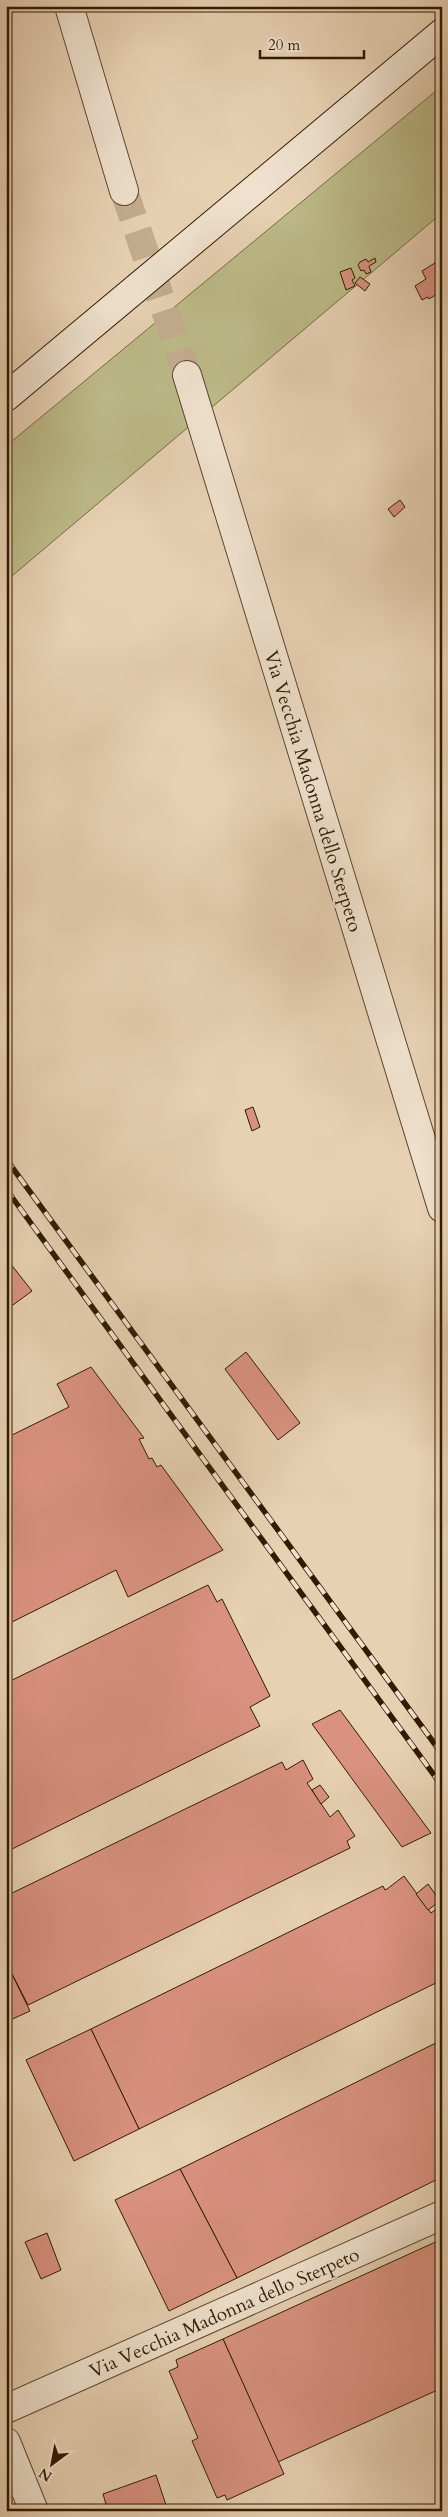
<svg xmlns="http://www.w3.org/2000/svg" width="448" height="2517" font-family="Cardo,serif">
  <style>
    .green { fill: #bcba88; stroke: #766a44 }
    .building { fill: #da9280; stroke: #311b01 }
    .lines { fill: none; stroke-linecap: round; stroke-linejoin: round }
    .street-tunnel { stroke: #c3ad8f; stroke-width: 28; stroke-dasharray: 28 14; stroke-linecap: butt }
    .street-casing { stroke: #5e482e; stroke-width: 30 }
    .secondary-casing { stroke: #311b01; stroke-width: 30 }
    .street { stroke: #efe1ce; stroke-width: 28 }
    .secondary { stroke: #efe1ce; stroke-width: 28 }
    .rail-casing { stroke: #311b01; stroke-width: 5.5 }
    .rail { stroke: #efe1ce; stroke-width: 4; stroke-dasharray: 11; stroke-linecap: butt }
    .labels { text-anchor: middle; stroke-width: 4; stroke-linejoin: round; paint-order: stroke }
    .street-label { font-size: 19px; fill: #311b01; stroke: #efe1ce }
  </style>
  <rect width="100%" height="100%" fill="#e7d1b3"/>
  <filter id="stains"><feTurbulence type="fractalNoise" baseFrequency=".004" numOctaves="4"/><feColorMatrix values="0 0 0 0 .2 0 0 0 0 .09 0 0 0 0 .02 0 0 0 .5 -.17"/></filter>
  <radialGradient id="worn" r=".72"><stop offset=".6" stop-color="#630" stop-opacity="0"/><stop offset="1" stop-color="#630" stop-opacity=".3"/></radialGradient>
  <path class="green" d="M442 86V213L6 581V446Z"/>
  <g class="building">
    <path d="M375 258 376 262 369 266 371 272 366 274 364 270 361 271 358 265 360 262 366 259 368 262Z"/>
    <path d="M438 261 442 266V291L429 299 428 297 422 300 415 286 426 279 422 271Z"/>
    <path d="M351 268 355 278 352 280 355 286 346 290 340 272Z"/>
    <path d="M360 277 370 284 365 291 355 283Z"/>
    <path d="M400 500 405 507 394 517 388 509Z"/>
    <path d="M253 1107 260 1127 252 1131 245 1110Z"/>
    <path d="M6 1258 32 1291 6 1310Z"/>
    <path d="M246 1352 300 1423 278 1440 225 1369Z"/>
    <path d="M91 1367 144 1438 139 1439 149 1459 152 1458 157 1467 161 1465 223 1550 128 1597 116 1570 6 1625V1438L69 1407 57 1384Z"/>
    <path d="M208 1585 217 1602 222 1599 270 1696 250 1707 260 1726 6 1852V1683Z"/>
    <path d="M340 1710 431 1833 402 1847 312 1724Z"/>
    <path d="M303 1760 313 1779 307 1783 330 1817 338 1810 355 1836 347 1841 350 1848 28 2005 6 1962V1896L282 1762 286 1770Z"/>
    <path d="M320 1785 329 1797 321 1804 312 1790Z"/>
    <path d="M404 1876 431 1913 442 1905V1980L139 2129 91 2029 383 1886 385 1890 387 1889Z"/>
    <path d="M428 1884 440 1901 428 1910 416 1894Z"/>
    <path d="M6 1962 30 2011 6 2022Z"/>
    <path d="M91 2029 139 2129 74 2161 26 2060Z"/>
    <path d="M442 2040V2177L237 2278 180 2169Z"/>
    <path d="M180 2169 237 2278 169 2311 115 2200Z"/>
    <path d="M47 2233 61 2270 41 2279 25 2242Z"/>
    <path d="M442 2239V2388L278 2462 223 2339Z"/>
    <path d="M223 2339 284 2474 227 2500 225 2495 217 2498 192 2441 198 2438 169 2371 178 2367 176 2360Z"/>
    <path d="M156 2475 168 2511H108L103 2494Z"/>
  </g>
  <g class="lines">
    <path class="street-tunnel" d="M124 191 187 375"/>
    <g class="street-casing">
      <g id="street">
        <path d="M69 6 124 191"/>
        <path d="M187 375 442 1208"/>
        <path d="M6 2409 442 2215"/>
        <path d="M6 2442 34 2511"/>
      </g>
    </g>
    <g class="secondary-casing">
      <path id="secondary" d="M6 397 442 33"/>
    </g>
    <use href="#street" class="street"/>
    <use href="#secondary" class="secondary"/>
    <g class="rail-casing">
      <g id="rail">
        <path d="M6 1159 442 1754"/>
        <path d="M6 1189 442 1786"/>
      </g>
    </g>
    <use href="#rail" class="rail"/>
  </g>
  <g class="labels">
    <g class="street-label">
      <text transform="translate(314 791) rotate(73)" y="7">Via Vecchia Madonna dello Sterpeto</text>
      <text transform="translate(224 2312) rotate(-24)" y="7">Via Vecchia Madonna dello Sterpeto</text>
    </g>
  </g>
  <rect width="448" height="2517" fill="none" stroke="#e7d1b3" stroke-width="25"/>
  <rect x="8" y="8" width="433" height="2502" fill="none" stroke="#311b01" stroke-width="2.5"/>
  <rect x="12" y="12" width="423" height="2492" fill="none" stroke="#311b01"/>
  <g transform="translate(52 2464) rotate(212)" stroke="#efe1ce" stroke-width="4" paint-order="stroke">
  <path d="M0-4L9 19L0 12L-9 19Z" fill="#311b01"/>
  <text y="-8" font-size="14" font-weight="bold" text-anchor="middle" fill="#311b01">N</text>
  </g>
  <path d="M260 50v8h104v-8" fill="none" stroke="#311b01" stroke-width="2.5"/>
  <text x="268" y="50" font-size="15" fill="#311b01" stroke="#efe1ce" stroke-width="4" paint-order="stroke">20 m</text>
  <rect width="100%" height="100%" filter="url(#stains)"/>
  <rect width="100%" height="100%" fill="url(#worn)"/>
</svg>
